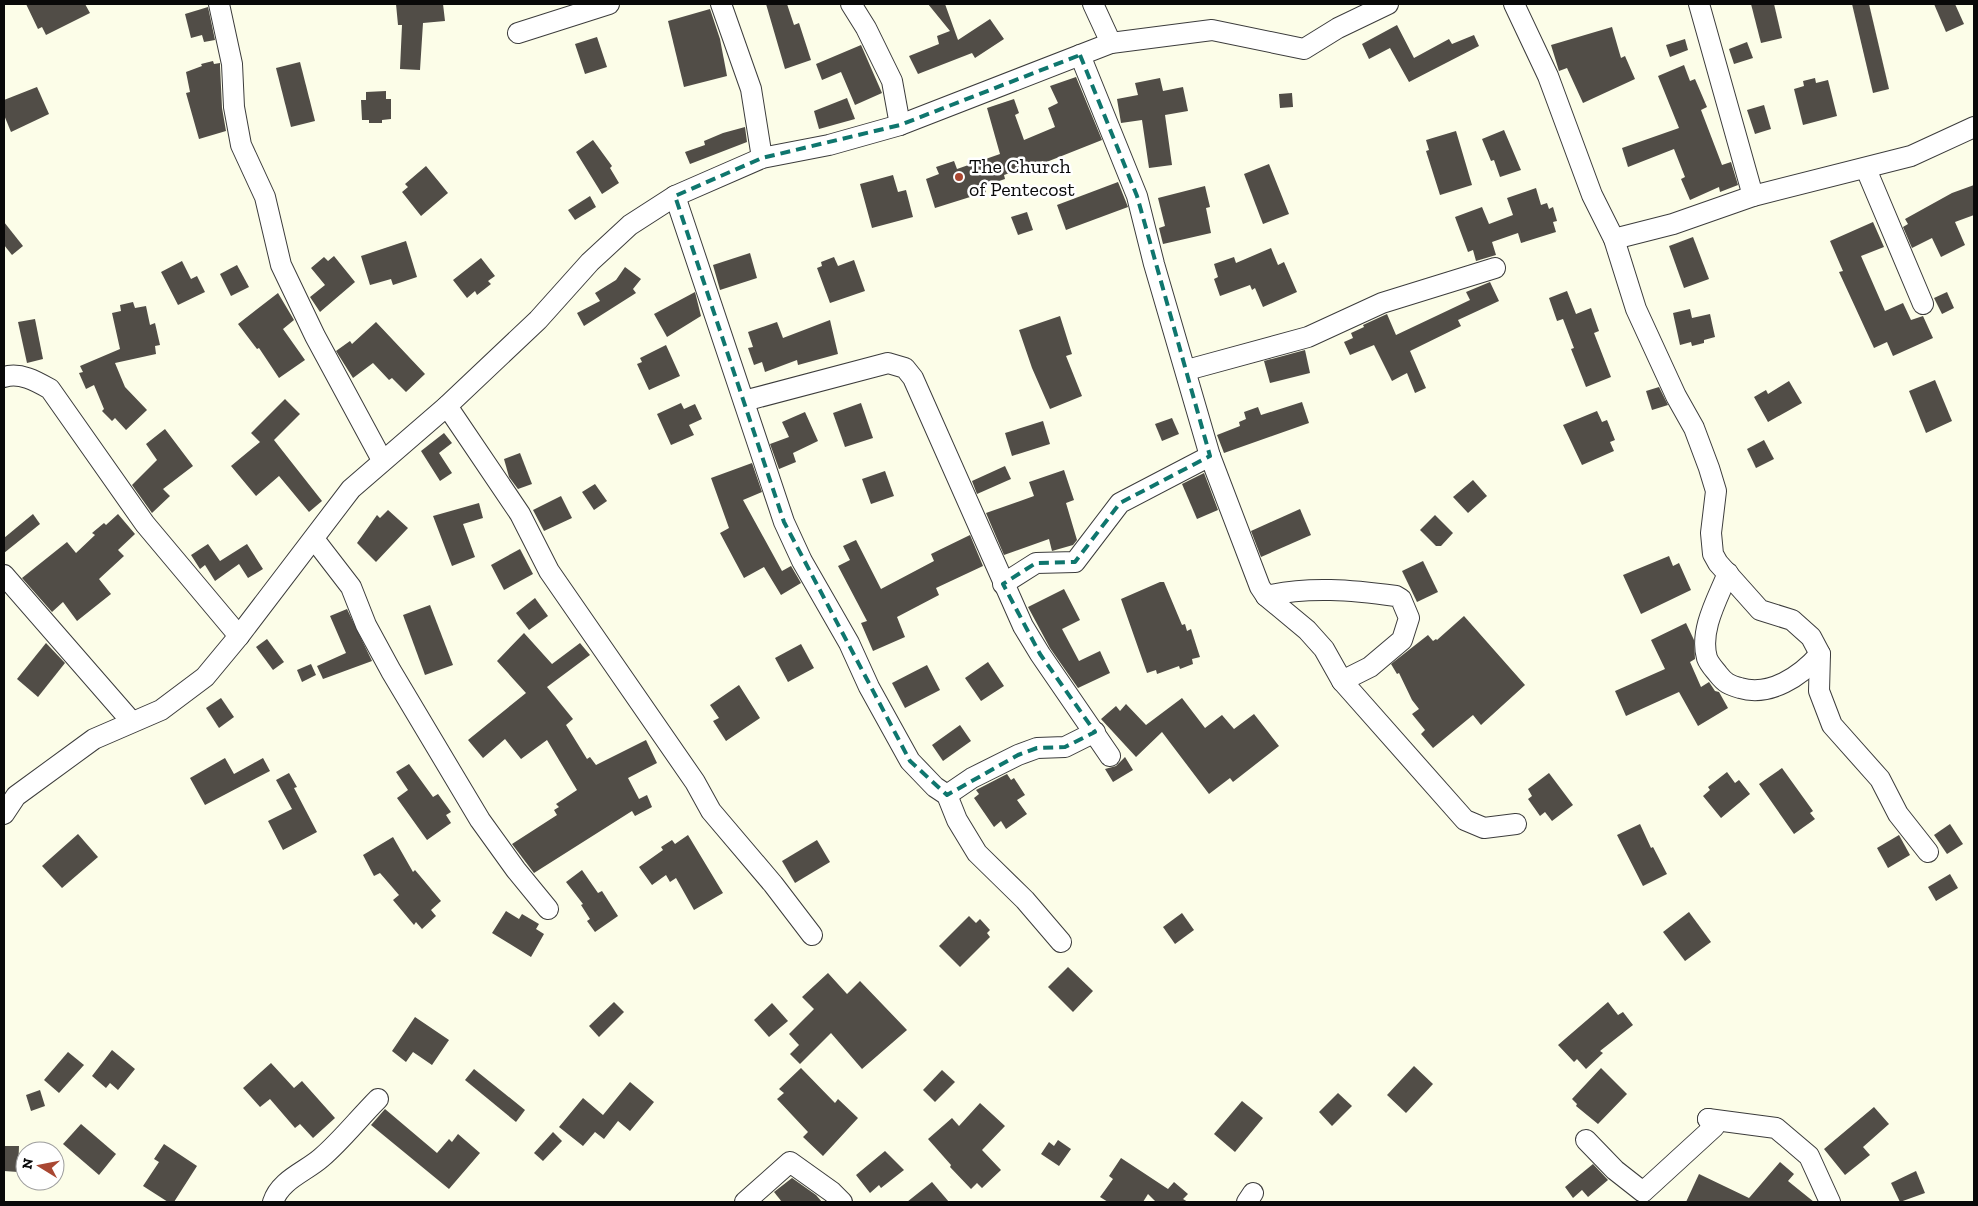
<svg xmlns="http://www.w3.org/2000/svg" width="1978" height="1206" font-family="'Zilla Slab',serif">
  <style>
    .building { fill: #514d47 }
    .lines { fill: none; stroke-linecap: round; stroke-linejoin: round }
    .minor-casing { stroke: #3c3c3c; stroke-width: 22 }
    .minor { stroke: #fff; stroke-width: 20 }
    .marked { fill: none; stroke: #0f766e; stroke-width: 4; stroke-dasharray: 10 6; stroke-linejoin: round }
    .poi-dot { fill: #a94732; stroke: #fff; stroke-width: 2 }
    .labels { text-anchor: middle; stroke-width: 5; stroke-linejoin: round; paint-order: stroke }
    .poi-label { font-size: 20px; fill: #090909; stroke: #fff; text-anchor: start }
  </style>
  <rect width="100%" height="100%" fill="#fcfde8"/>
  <g class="building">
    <path d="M26 4H85L90 13 46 35 42 27 38 29Z"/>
    <path d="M396 4H443L445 21 423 23 420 70 400 69 402 25H398Z"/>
    <path d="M766 4H787L794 25 799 23 811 60 785 69Z"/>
    <path d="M928 4H945L958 40 990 19 1004 39 975 58 972 53 918 74 909 56 939 44 937 36 950 31Z"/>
    <path d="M1751 4H1774L1782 38 1761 43Z"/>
    <path d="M1852 4H1869L1889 89 1873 93Z"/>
    <path d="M1934 4H1955L1964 24 1946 32Z"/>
    <path d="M208 7 215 40 204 42 202 35 191 38 185 14Z"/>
    <path d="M710 9 720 39 727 76 684 87 668 21Z"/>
    <path d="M1397 25 1414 58 1449 39 1452 44 1474 35 1479 46 1409 82 1390 48 1369 59 1362 44Z"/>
    <path d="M1612 27 1621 58 1625 56 1635 79 1583 103 1567 68 1559 71 1551 45Z"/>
    <path d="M597 37 607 67 585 74 575 44Z"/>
    <path d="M1685 39 1688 50 1670 57 1666 45Z"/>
    <path d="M1747 42 1753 58 1734 64 1729 49Z"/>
    <path d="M861 45 882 93 855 105 841 72 822 80 816 64Z"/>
    <path d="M213 61 214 64 220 63V66L222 108 226 131 199 139 186 93 190 92 186 72 202 66 201 64Z"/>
    <path d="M300 62 315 121 291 127 276 68Z"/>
    <path d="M1684 65 1690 81 1695 79 1707 107 1701 110 1722 165 1731 162 1738 185 1720 192 1719 187 1690 200 1681 179 1685 177 1674 149 1628 167 1622 148 1679 128 1658 76Z"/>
    <path d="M1076 77 1102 140 1044 163 1043 161 1004 175 1005 179 984 186 986 192 935 208 926 179 939 174 936 167 954 161 957 169 1000 154 987 108 1014 99 1019 113 1015 115 1024 140 1055 127 1048 108 1058 103 1050 86Z"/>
    <path d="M1160 78 1163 91 1183 87 1188 111 1165 115 1172 165 1149 168 1142 120 1121 123 1117 99 1138 95 1135 83Z"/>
    <path d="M1815 78 1816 83 1828 80 1837 116 1803 125 1794 89 1804 86 1803 81Z"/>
    <path d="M37 87 49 114 11 132 4 115V100Z"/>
    <path d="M386 91V99H391V119L382 120V123H369V120H362L361 100H366V92Z"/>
    <path d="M1292 93 1293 107 1280 108 1279 94Z"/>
    <path d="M847 98 855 119 819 129 814 111Z"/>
    <path d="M1764 105 1771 129 1755 134 1747 110Z"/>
    <path d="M745 127 747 142 690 164 685 152 705 145 704 141 723 133Z"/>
    <path d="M1504 130 1521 170 1500 177 1494 160 1491 161 1482 139Z"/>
    <path d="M1456 131 1472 185 1440 195 1426 151 1429 150 1426 140Z"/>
    <path d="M593 140 612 166 610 168 619 183 602 194 576 152Z"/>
    <path d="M1269 164 1289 214 1263 224 1244 174Z"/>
    <path d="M426 166 448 193 421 216 402 192 408 187 405 184Z"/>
    <path d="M893 175 898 192 906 190 913 217 872 228 860 184Z"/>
    <path d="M1118 182 1128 207 1066 230 1057 205Z"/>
    <path d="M1974 185V215L1955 222 1965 245 1941 257 1932 238 1912 248 1903 227 1908 224 1905 219 1952 193Z"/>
    <path d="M1205 186 1210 207 1206 208 1211 233 1163 244 1159 228 1165 226 1158 198Z"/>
    <path d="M1536 188 1541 205 1547 203 1549 209 1553 207 1557 221 1553 222 1556 232 1521 243 1518 233 1492 242 1496 255 1476 261 1473 250 1468 252 1455 217 1482 207 1489 224 1513 215 1507 198Z"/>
    <path d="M590 196 596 207 575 220 568 210Z"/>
    <path d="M1027 212 1033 230 1018 235 1011 217Z"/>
    <path d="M4 222 23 246 12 255 4 245Z"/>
    <path d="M1873 222 1884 247 1861 256 1885 311 1903 303 1911 320 1923 316 1933 338 1893 356 1887 342 1874 348 1839 272 1843 271 1830 241Z"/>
    <path d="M1693 237 1709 279 1684 288 1669 246Z"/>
    <path d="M406 241 417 277 393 285 391 279 370 285 361 256Z"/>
    <path d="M1271 248 1278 265 1284 262 1297 292 1263 307 1255 288 1252 290 1250 285 1220 296 1214 279 1218 277 1214 264 1234 257 1236 263Z"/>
    <path d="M750 253 757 278 720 290 713 265Z"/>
    <path d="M334 256 355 282 320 312 310 297 325 285 311 268 324 257 328 261Z"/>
    <path d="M834 257 838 266 854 260 865 291 830 303 817 268 822 266 821 262Z"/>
    <path d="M481 258 495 276 488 281 491 284 477 295 475 291 467 298 453 280Z"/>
    <path d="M182 261 191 279 197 276 205 292 178 305 161 272Z"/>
    <path d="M237 265 249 287 231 296 220 274Z"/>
    <path d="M625 267 641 279 633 289 636 293 584 326 577 313 600 301 595 293 616 280Z"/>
    <path d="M1490 282 1499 301 1458 320 1461 326 1410 351 1426 388 1415 393 1407 373 1392 381 1374 345 1350 355 1344 342 1353 338 1351 333 1364 327 1363 325 1387 314 1396 335 1470 300 1466 292Z"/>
    <path d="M1567 291 1576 314 1591 308 1599 331 1594 333 1611 377 1586 387 1571 349 1574 348 1563 319 1557 321 1549 298Z"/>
    <path d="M695 292 701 316 667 337 654 314Z"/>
    <path d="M1947 292 1954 308 1942 314 1934 298Z"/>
    <path d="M278 293 294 320 283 329 305 360 279 378 259 348 257 349 238 324Z"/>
    <path d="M133 302 135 308 146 306 150 325 155 323 160 345 155 346 156 354 115 363 125 387 147 410 126 430 115 418 112 421 102 411 104 409 94 385 86 389 79 373 83 372 80 366 120 349 112 313 121 311 120 305Z"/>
    <path d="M1690 309 1692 318 1710 314 1715 337 1704 340V343L1692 346 1691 342 1680 345 1673 313Z"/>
    <path d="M1060 316 1072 354 1066 356 1082 396 1050 409 1032 368 1019 330Z"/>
    <path d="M35 319 43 359 27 363 18 322Z"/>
    <path d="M830 320 838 354 798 365 797 360 765 372 762 362 754 365 748 348 753 347 748 332 777 322 783 338Z"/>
    <path d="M376 322 425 374 406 392 392 378 389 380 373 363 353 378 336 351 350 341 352 344Z"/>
    <path d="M666 345 680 376 649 390 637 364 642 362 640 358Z"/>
    <path d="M1305 350 1310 373 1270 383 1264 361Z"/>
    <path d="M1935 380 1952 421 1926 433 1909 391Z"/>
    <path d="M1789 381 1802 403 1768 422 1754 397 1766 390 1768 394Z"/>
    <path d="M1659 387 1668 405 1652 410 1646 391Z"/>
    <path d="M285 399 300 414 274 440 322 501 309 512 279 476 256 496 231 466 260 442 251 433Z"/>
    <path d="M1302 402 1309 423 1224 453 1217 435 1240 426 1239 422 1246 419 1244 412 1258 407 1261 415Z"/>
    <path d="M681 403 684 409 695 404 702 419 689 425 694 435 671 445 657 414Z"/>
    <path d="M861 403 873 438 845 447 833 413Z"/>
    <path d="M1597 411 1602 422 1607 420 1615 440 1610 442 1614 451 1582 465 1563 425Z"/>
    <path d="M805 412 818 441 793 453 796 462 779 469 770 444 789 437 782 422Z"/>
    <path d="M1172 418 1179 434 1162 441 1155 424Z"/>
    <path d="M1043 421 1050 444 1012 456 1005 433Z"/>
    <path d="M165 429 193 466 163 489 170 496 152 513 132 485 157 460 146 444Z"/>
    <path d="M444 433 452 443 439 453 452 473 440 481 421 451Z"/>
    <path d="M1764 440 1774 459 1756 468 1747 449Z"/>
    <path d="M520 453 532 484 518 489 509 477 504 459Z"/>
    <path d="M752 463 762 492 743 500 782 571 791 566 801 583 781 595 764 567 744 578 720 533 729 528 711 478Z"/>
    <path d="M1005 466 1011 479 977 494 972 481Z"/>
    <path d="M1064 470 1074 500 1066 503 1077 540 1073 545 1052 551 1049 539 1004 555 986 513 1034 496 1029 482Z"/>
    <path d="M885 471 894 496 871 504 862 479Z"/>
    <path d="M1204 473 1218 510 1197 519 1182 484Z"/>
    <path d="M1473 480 1487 496 1468 513 1453 497Z"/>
    <path d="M595 484 607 501 594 510 582 492Z"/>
    <path d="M561 496 572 518 544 531 533 510Z"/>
    <path d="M479 503 483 518 463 524 475 557 452 566 433 516Z"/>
    <path d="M1300 509 1311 535 1261 557 1251 531Z"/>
    <path d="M388 510 408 528 376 562 357 543 377 515 380 518Z"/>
    <path d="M33 514 40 524 4 553V538Z"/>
    <path d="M118 514 135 534 118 550 124 556 99 579 111 594 77 621 63 602 52 612 22 578 67 542 76 553 95 535 92 533 104 523 106 525Z"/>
    <path d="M1435 515 1453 533 1441 546H1436L1420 530Z"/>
    <path d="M970 535 983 566 936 588 939 595 897 617 905 637 873 651 861 623 867 621 838 566 850 560 843 546 856 540 881 589 934 561 931 554Z"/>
    <path d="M208 544 220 561 247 544 263 569 248 578 239 564 215 581 205 565 200 569 191 555Z"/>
    <path d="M520 549 533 574 504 590 491 565Z"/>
    <path d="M1669 556 1673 566 1679 563 1691 590 1641 614 1623 575Z"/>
    <path d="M1423 561 1438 592 1417 602 1402 571Z"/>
    <path d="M1160 582H1164L1182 625 1185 624 1187 631 1191 629 1200 657 1192 659 1193 664 1180 669 1179 666 1157 674 1156 670 1147 673 1121 599Z"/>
    <path d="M1064 589 1080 620 1062 629 1079 661 1100 651 1110 673 1078 688 1050 648 1028 607Z"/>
    <path d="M535 598 548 616 529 630 516 613Z"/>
    <path d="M430 605 453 665 425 675 403 615Z"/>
    <path d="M347 609 372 661 323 679 317 666 346 653 330 616Z"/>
    <path d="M1464 616 1525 685 1481 725 1473 715 1433 748 1421 734 1425 730 1412 714 1419 709 1412 700 1399 673 1397 674 1391 664 1428 635 1433 641 1436 639 1437 640Z"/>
    <path d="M1686 623 1694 640 1695 659 1690 662 1701 687 1709 682 1715 691 1719 692 1728 708 1698 726 1679 692 1626 716 1615 691 1665 669 1651 640Z"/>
    <path d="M524 633 552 664 580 643 590 655 547 687 573 719 566 725 587 759 590 757 596 765 646 740 657 763 628 778 639 799 647 795 652 807 635 816 632 811 534 873 512 844 557 815 554 810 559 807 556 804 577 790 547 740 521 759 505 739 483 758 468 740 526 693 497 661Z"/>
    <path d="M267 639 284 662 273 670 256 647Z"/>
    <path d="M46 643 65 663 38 697 17 679Z"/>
    <path d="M801 644 814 668 788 682 775 658Z"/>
    <path d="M988 662 1004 686 981 701 965 678Z"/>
    <path d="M311 664 316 675 302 682 297 670Z"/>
    <path d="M927 665 940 690 905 708 892 683Z"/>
    <path d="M739 685 760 718 726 741 713 721 719 718 710 705Z"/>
    <path d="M221 698 234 717 219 728 206 708Z"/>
    <path d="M1182 698 1205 728 1222 715 1234 729 1254 714 1279 746 1233 782 1230 778 1209 794 1162 732 1136 757 1101 719 1116 706 1120 711 1126 704 1146 725Z"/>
    <path d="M960 725 971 741 943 761 932 745Z"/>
    <path d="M1125 757 1133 770 1113 782 1105 769 1116 766Z"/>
    <path d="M225 758 234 774 263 758 270 771 205 805 190 778Z"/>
    <path d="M409 764 433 797 438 794 451 812 446 815 451 823 427 840 397 798 408 790 396 772Z"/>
    <path d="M1782 768 1813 811 1810 813 1815 819 1794 834 1759 784Z"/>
    <path d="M1727 772 1735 783 1739 780 1750 794 1721 818 1703 796 1710 790 1708 787Z"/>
    <path d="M289 773 297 787 294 788 317 832 283 850 268 821 292 809 276 780Z"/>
    <path d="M1549 773 1573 805 1552 821 1545 812 1540 816 1528 799 1532 796 1528 789Z"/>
    <path d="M1007 774 1011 780 1014 778 1025 795 1017 800 1027 814 1006 829 1001 821 994 827 974 798 979 794 976 790Z"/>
    <path d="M1640 824 1651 848 1653 847 1667 874 1643 886 1617 835Z"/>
    <path d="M1950 824 1963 844 1947 854 1934 835Z"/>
    <path d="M78 834 98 857 62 888 42 866Z"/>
    <path d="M688 835 723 893 694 910 676 878 670 882 666 875 652 885 639 867 663 850 661 847 672 840 675 844Z"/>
    <path d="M1899 835 1910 855 1888 868 1877 848Z"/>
    <path d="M393 837 413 872 415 870 441 901 431 910 436 916 422 929 416 922 414 925 393 900 399 895 380 873 374 876 363 855Z"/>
    <path d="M817 840 830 862 795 883 782 861Z"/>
    <path d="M582 870 598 893 602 891 618 916 595 932 587 921 590 919 581 905 583 904 566 882Z"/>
    <path d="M1950 874 1958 888 1936 901 1928 887Z"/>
    <path d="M506 911 519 919 522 914 539 924 536 929 544 934 531 957 492 933Z"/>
    <path d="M1689 912 1711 942 1685 961 1663 932Z"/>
    <path d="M1182 913 1194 930 1175 944 1163 927Z"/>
    <path d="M969 916 976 923 980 919 990 930 987 933 990 937 960 967 939 946Z"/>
    <path d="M1068 967 1093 991 1073 1012 1048 987Z"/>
    <path d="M828 973 847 994 860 981 907 1030 862 1069 831 1033 800 1064 790 1054 799 1045 789 1034 814 1009 802 997Z"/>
    <path d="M614 1002 624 1012 599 1037 589 1026Z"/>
    <path d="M1608 1002 1618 1015 1623 1012 1633 1025 1600 1051 1603 1053 1586 1069 1577 1059 1574 1062 1558 1045Z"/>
    <path d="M772 1003 788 1021 769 1037 754 1020Z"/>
    <path d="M415 1017 449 1040 432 1065 413 1052 406 1062 392 1051Z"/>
    <path d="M112 1050 135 1069 118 1090 110 1083 106 1088 92 1076Z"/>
    <path d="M68 1052 84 1065 59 1093 44 1080Z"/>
    <path d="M271 1063 294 1088 302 1081 335 1118 313 1138 300 1124 295 1128 270 1099 260 1107 243 1088Z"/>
    <path d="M1414 1066 1433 1084 1406 1113 1387 1095Z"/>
    <path d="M801 1068 835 1103 838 1099 858 1118 823 1156 803 1137 808 1132 777 1099 784 1093 779 1089Z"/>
    <path d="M1601 1068 1627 1094 1598 1124 1576 1106 1577 1104 1572 1099Z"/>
    <path d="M474 1069 525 1110 516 1122 465 1080Z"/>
    <path d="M942 1070 955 1082 935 1102 923 1090Z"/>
    <path d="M630 1082 654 1102 630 1131 618 1121 604 1139 595 1132 583 1146 559 1127 583 1098 603 1115Z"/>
    <path d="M40 1090 45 1106 31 1111 26 1095Z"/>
    <path d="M1338 1093 1352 1106 1332 1126 1319 1112Z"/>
    <path d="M1242 1101 1263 1118 1235 1152 1214 1134Z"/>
    <path d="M980 1103 1005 1126 982 1150 1001 1170 982 1188 977 1183 971 1189 950 1167 951 1165 928 1139 952 1118 959 1126Z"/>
    <path d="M1874 1107 1889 1124 1863 1147 1870 1155 1845 1175 1824 1149Z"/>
    <path d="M385 1109 437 1153 449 1139 452 1142 458 1134 480 1153 449 1189 371 1125Z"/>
    <path d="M81 1124 116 1154 99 1175 63 1144Z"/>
    <path d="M553 1132 562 1141 543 1161 534 1153Z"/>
    <path d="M1058 1140 1071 1149 1059 1166 1041 1154 1049 1142 1054 1146Z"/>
    <path d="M164 1144 197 1166 174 1202H168L143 1186 159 1162 154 1159Z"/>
    <path d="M4 1146H19L18 1172 4 1171Z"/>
    <path d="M885 1151 904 1170 881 1188 879 1185 870 1193 856 1175Z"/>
    <path d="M1121 1158 1168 1189 1174 1182 1188 1194 1183 1199 1188 1202H1156L1148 1194 1143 1202H1108L1100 1197 1113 1179 1109 1176Z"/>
    <path d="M1780 1162 1794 1174 1788 1181 1814 1202H1686L1699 1174 1749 1198Z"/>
    <path d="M1593 1164 1608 1180 1588 1197 1582 1190 1573 1198 1565 1187Z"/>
    <path d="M1916 1171 1925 1193 1900 1202 1891 1183Z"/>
    <path d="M792 1178 816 1195 822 1202H782L774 1192Z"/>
    <path d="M932 1182 949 1202H907Z"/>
  </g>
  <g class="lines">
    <g class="minor-casing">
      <g id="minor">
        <path d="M219 4 232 64 234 107 241 145 265 197 281 265 315 336 382 460"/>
        <path d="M721 4 751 89 762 158"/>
        <path d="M851 4 866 28 892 81 900 125"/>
        <path d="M1093 4 1111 43"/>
        <path d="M1514 4 1548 76 1592 195 1614 239 1636 309 1676 396 1694 428 1709 468 1716 491 1711 533 1713 554 1718 563 1760 610 1792 620 1811 637 1820 654 1819 691 1832 725 1880 779 1898 814 1928 852"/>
        <path d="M1699 4 1753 196"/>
        <path d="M518 33 609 4"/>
        <path d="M1080 55 1137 196 1154 264 1210 456 1260 587 1266 596 1307 630 1324 649 1342 681 1465 820 1484 828 1516 824"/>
        <path d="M1866 169 1923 304"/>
        <path d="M675 196 784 522 802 561 849 643 869 687 910 761 935 787 947 795 957 820 977 853 1025 900 1061 942"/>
        <path d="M1614 239 1673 224 1753 196 1911 156 1974 127"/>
        <path d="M1187 370 1308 337 1382 303 1495 268"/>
        <path d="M4 377C20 372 36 381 50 389L145 524 239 636"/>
        <path d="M744 401 888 363 905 368 913 378 1023 626 1040 654 1110 756"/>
        <path d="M447 406 520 514 549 571 695 782 711 811 773 884 812 935"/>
        <path d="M314 539 351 587 366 625 391 671 480 820 516 870 548 909"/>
        <path d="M1728 573C1718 598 1699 630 1707 658 1709 664 1715 670 1718 674 1725 683 1729 685 1740 688 1770 697 1801 676 1820 654"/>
        <path d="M4 575 132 722"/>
        <path d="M1003 584 1036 563 1075 562 1120 503 1210 456"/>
        <path d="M1266 596C1309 586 1352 590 1396 596L1401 599 1409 618 1402 640 1370 667 1342 681"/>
        <path d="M947 795 972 778 1018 755 1037 748 1065 747 1095 732"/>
        <path d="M4 814 16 796 94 739 161 710 205 677 239 636 351 489 447 406 538 320 590 262 630 225 675 196 762 158 829 145 900 125 1111 43 1212 30 1304 49 1338 28 1388 4"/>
        <path d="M1708 1119 1776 1128 1809 1156 1830 1202"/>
        <path d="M1586 1140 1615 1170 1643 1192 1714 1127 1708 1119"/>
        <path d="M273 1202C280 1180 305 1172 321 1158 341 1141 359 1118 378 1099"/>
        <path d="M745 1202 790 1162 832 1192 842 1202"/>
        <path d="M1247 1202 1253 1193"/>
      </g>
    </g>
    <use href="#minor" class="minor"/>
  </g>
  <path class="marked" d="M1080 55 1137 196 1210 456 1120 503 1075 562 1036 563 1003 584 1040 654 1095 732 1065 747 1037 748 1018 755 947 795 910 761 784 522 675 196 762 158 900 125Z"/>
  <circle class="poi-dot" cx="959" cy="177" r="5"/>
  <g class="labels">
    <g class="poi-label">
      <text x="969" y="173">The Church<tspan x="969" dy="23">of Pentecost</tspan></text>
    </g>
  </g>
  <rect width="1978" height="1206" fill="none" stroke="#090909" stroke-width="10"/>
  <g transform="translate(40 1166) rotate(280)"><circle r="24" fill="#ffffff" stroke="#9d9d9d"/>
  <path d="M0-4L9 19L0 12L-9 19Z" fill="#a94732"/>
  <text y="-8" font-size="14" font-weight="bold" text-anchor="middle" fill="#090909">N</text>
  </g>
</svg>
